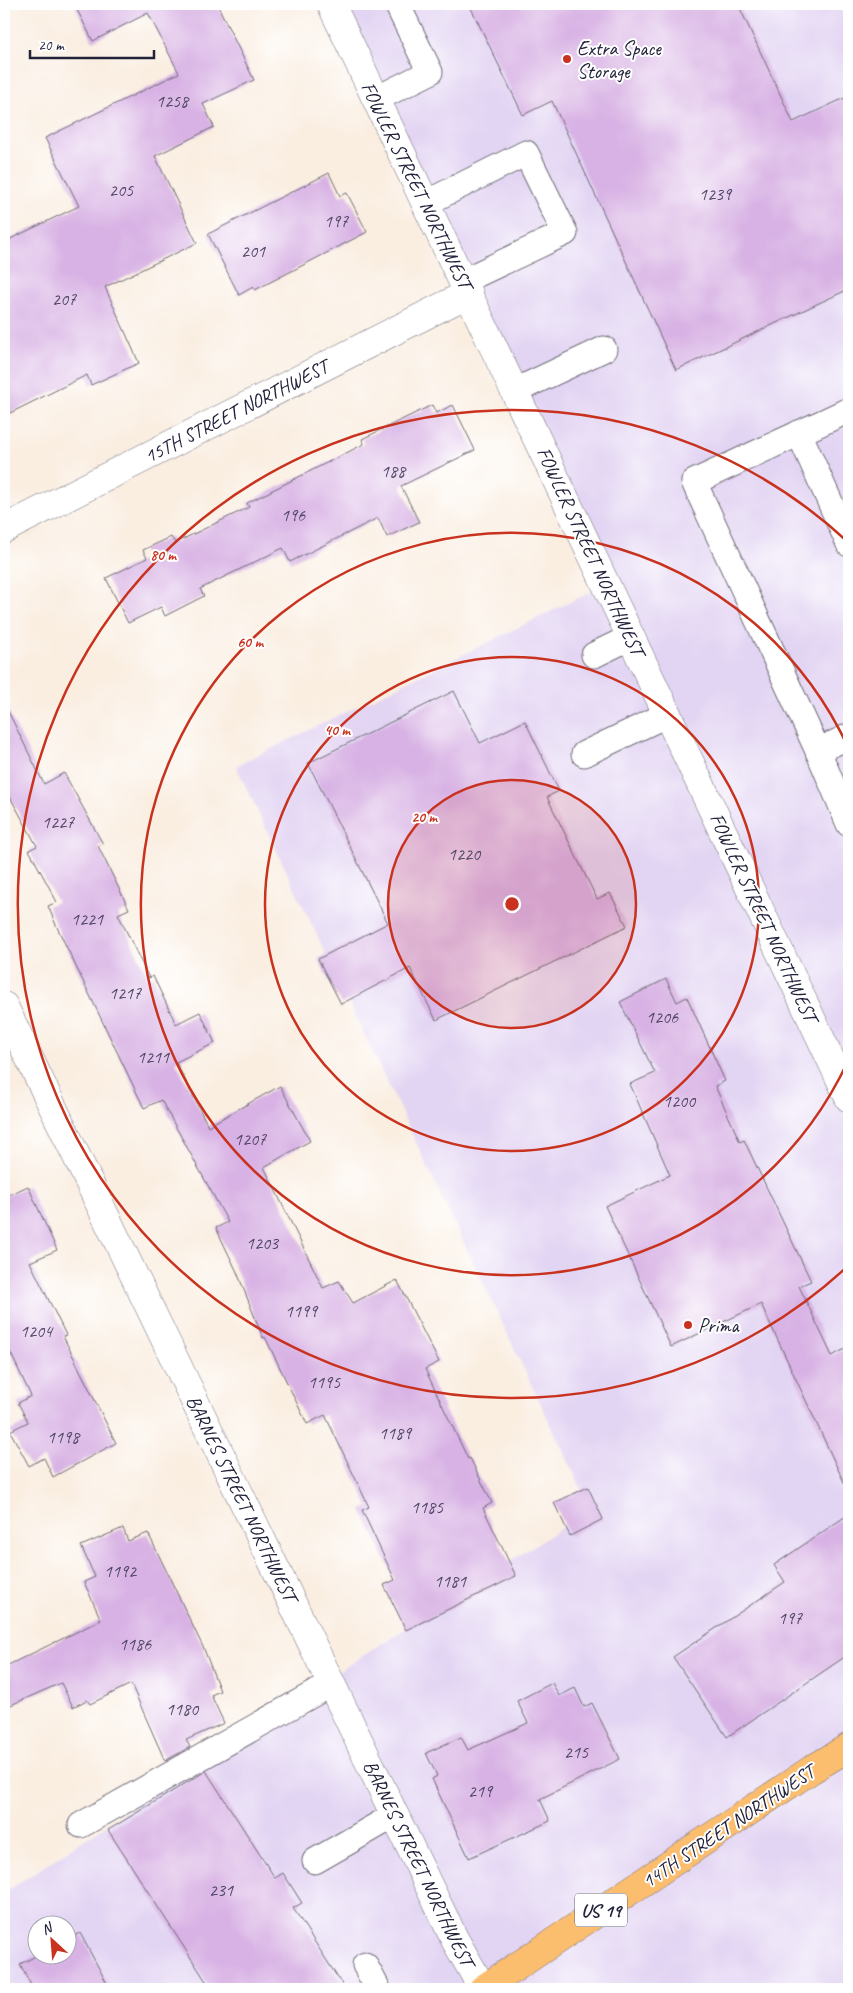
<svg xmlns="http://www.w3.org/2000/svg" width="853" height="1993" font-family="Caveat,sans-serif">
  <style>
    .built { fill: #e2d4f3; fill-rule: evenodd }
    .building { fill: #d8b2e4 }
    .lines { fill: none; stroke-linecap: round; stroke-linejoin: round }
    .service-casing { stroke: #6e6975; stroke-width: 27 }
    .minor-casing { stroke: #6e6975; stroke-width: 29 }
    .primary-casing { stroke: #6e6975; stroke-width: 29 }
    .service { stroke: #fff; stroke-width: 25 }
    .minor { stroke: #fff; stroke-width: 28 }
    .primary { stroke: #fbbd6e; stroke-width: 28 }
    .ring { fill: none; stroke: #c8321e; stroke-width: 2.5 }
    .poi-dot { fill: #c8321e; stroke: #fff; stroke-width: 2 }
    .labels { text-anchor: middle; stroke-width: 4; stroke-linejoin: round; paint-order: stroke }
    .number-label { font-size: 18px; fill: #504665 }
    .shield { fill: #fff; stroke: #646476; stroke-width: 1 }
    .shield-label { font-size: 19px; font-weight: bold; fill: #22223b }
    .poi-label { font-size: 20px; fill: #22223b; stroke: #fff; text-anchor: start }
    .street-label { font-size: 20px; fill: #22223b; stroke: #fff }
    .centre { fill: #c8321e; stroke: #fff; stroke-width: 2.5 }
    .ring-label { font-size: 15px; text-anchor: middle; font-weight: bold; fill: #c8321e; stroke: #fff; stroke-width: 4; stroke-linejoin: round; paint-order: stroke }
  </style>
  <rect width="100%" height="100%" fill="#fff"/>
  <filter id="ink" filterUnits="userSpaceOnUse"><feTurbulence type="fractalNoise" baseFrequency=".02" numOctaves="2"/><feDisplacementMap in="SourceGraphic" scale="10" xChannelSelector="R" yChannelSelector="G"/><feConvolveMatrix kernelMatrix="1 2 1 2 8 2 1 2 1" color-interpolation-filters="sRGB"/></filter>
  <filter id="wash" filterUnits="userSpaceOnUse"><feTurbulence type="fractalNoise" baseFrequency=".0096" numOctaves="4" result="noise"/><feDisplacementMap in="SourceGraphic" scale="20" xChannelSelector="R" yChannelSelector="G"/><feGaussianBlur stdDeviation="1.12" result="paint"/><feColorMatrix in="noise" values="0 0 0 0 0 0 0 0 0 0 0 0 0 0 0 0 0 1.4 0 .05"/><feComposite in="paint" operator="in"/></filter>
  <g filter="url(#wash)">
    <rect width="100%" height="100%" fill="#faeee1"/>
    <path class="built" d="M326 4H849V1989H4V1893L285 1706 591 1509 236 766 609 583ZM38 1926H68V1956H38Z"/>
    <g id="blocks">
      <g class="building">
        <path d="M74 4H217L254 80 203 104 214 127 155 156 197 243 105 287 139 363 91 385 87 375 4 416V242L79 206 45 138 179 73 148 13 93 41Z"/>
        <path d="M469 4H738L793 122 849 96V289L676 370 552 101 523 115Z"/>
        <path d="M329 173 340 196 347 193 367 232 255 290 253 287 239 295 208 234Z"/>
        <path d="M432 405 436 413 453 405 475 450 401 486 419 522 387 537 378 518 290 562 283 548 200 589 204 596 165 616 161 607 128 623 106 578 147 558 143 550 171 537 175 543 249 507 247 503 364 444 362 439Z"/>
        <path d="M454 691 480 743 525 721 559 791 547 797 597 899 610 893 627 926 436 1020 410 968 341 1004 318 959 388 923 308 763Z"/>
        <path d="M4 703 44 784 64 773 103 844 98 846 129 909 118 914 149 978 153 976 176 1024 200 1012 215 1043 176 1062 208 1126 280 1086 310 1141 264 1167 323 1288 339 1281 353 1303 397 1280 439 1362 425 1369 468 1459 470 1458 492 1503 483 1508 516 1576 406 1630 384 1585 395 1580 362 1510 369 1507 325 1415 307 1424 265 1337 263 1338 237 1272 216 1228 228 1222 161 1100 144 1108 56 925 48 906 57 902 29 850 37 846 4 786Z"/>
        <path d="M666 979 677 1002 687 997 725 1081 715 1086 740 1142 744 1140 811 1281 799 1286 832 1356 849 1347V1493L761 1304 671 1347 605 1206 670 1175 630 1084 655 1073 620 1002Z"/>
        <path d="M28 1186 57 1250 30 1262 66 1335 63 1336 116 1443 53 1477 44 1458 29 1466 10 1431 28 1422 18 1403 31 1396 4 1339V1197Z"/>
        <path d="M588 1487 603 1519 570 1536 554 1503Z"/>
        <path d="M849 1514V1654L727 1737 673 1657 785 1582 774 1565Z"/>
        <path d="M123 1528 128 1541 148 1533 204 1649 220 1691 211 1695 224 1723 186 1740 190 1747 165 1761 131 1684 90 1704 87 1700 73 1707 61 1683 4 1708V1667L101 1620 84 1582 95 1577 81 1546Z"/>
        <path d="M552 1683 559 1696 575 1688 584 1707 592 1703 620 1759 540 1799 550 1821 469 1858 432 1779 437 1776 426 1753 461 1737 468 1750 528 1723 517 1701Z"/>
        <path d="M206 1771 275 1878 283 1873 302 1903 293 1908 345 1989H211L108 1830Z"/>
        <path d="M80 1933 110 1989H33L20 1964 38 1955 68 1956V1939Z"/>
      </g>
    </g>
  </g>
  <g filter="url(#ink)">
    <use href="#blocks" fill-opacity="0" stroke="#6e6975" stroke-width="1"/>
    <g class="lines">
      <g class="service-casing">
        <g id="service">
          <path d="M376 99 430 72 397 4"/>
          <path d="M426 203 526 153 565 233 463 281"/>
          <path d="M515 391 604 349"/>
          <path d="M849 410 694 482 818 751 849 824"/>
          <path d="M799 433 849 544"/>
          <path d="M594 655 631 637"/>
          <path d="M818 751 849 736"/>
          <path d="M584 754 668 714"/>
          <path d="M81 1825 331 1684"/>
          <path d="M315 1861 395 1815"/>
          <path d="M365 1965 378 1989"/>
        </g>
      </g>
      <g class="minor-casing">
        <g id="minor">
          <path d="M331 4 849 1098"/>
          <path d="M4 529 469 293"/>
          <path d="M4 1006 455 1940 483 1989"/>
        </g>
      </g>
      <g class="primary-casing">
        <path id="primary" d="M483 1989 811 1770 849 1747"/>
      </g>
      <use href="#service" class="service"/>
      <use href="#minor" class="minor"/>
      <use href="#primary" class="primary"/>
    </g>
  </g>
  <circle cx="512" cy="904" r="124" fill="#c8321e" fill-opacity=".12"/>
  <g class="ring">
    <circle cx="512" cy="904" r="124"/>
    <circle cx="512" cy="904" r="247"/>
    <path d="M848 1061A371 371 0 1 1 848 747"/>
    <path d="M849 1265A494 494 0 1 1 849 543"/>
  </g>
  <g class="poi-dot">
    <circle cx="567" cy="59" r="5"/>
    <circle cx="688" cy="1325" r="5"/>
  </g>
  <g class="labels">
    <g class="number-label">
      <text x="172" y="107">1258</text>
      <text x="121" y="196">205</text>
      <text x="715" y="200">1239</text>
      <text x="336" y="227">197</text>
      <text x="253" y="257">201</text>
      <text x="64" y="305">207</text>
      <text x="393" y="477">188</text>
      <text x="293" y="521">196</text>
      <text x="58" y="828">1227</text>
      <text x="464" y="860">1220</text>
      <text x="87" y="925">1221</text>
      <text x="125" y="999">1217</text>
      <text x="662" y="1023">1206</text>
      <text x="153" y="1063">1211</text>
      <text x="679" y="1107">1200</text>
      <text x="250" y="1145">1207</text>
      <text x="262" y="1249">1203</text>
      <text x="301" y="1317">1199</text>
      <text x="36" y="1337">1204</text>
      <text x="324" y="1388">1195</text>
      <text x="395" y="1439">1189</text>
      <text x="63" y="1443">1198</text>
      <text x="427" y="1513">1185</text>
      <text x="120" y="1577">1192</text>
      <text x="450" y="1587">1181</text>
      <text x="790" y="1624">197</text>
      <text x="135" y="1650">1186</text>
      <text x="182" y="1715">1180</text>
      <text x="576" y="1758">215</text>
      <text x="480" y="1797">219</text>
      <text x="221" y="1896">231</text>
    </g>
    <rect class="shield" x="575" y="1893.5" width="52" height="33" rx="4"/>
    <g class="shield-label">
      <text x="601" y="1917">US 19</text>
    </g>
    <g class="poi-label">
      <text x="577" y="55">Extra Space<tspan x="577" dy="23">Storage</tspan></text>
      <text x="698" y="1332">Prima</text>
    </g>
    <g class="street-label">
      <text transform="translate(417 185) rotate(64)" y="7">FOWLER STREET NORTHWEST</text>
      <text transform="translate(236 411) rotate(-27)" y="7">15TH STREET NORTHWEST</text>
      <text transform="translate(591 551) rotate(65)" y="7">FOWLER STREET NORTHWEST</text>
      <text transform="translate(764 917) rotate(65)" y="7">FOWLER STREET NORTHWEST</text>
      <text transform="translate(242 1498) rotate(64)" y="7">BARNES STREET NORTHWEST</text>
      <text transform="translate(728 1826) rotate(-34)" y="7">14TH STREET NORTHWEST</text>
      <text transform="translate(419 1863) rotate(64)" y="7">BARNES STREET NORTHWEST</text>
    </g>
  </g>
  <circle cx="512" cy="904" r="8" class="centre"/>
  <g class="ring-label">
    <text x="163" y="560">80 m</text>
    <text x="250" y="647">60 m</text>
    <text x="337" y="735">40 m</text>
    <text x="424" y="822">20 m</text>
  </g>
  <rect width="853" height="1993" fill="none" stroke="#fff" stroke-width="20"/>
  <g transform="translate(52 1940) rotate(334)"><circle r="24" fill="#ffffff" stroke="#a7a7b1"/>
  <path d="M0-4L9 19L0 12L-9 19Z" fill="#c8321e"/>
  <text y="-8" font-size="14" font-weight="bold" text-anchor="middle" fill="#22223b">N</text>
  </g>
  <path d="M30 50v8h124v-8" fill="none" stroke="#22223b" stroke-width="2.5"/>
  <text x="38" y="50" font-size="15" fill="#22223b" stroke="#ffffff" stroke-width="4" paint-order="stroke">20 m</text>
</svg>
